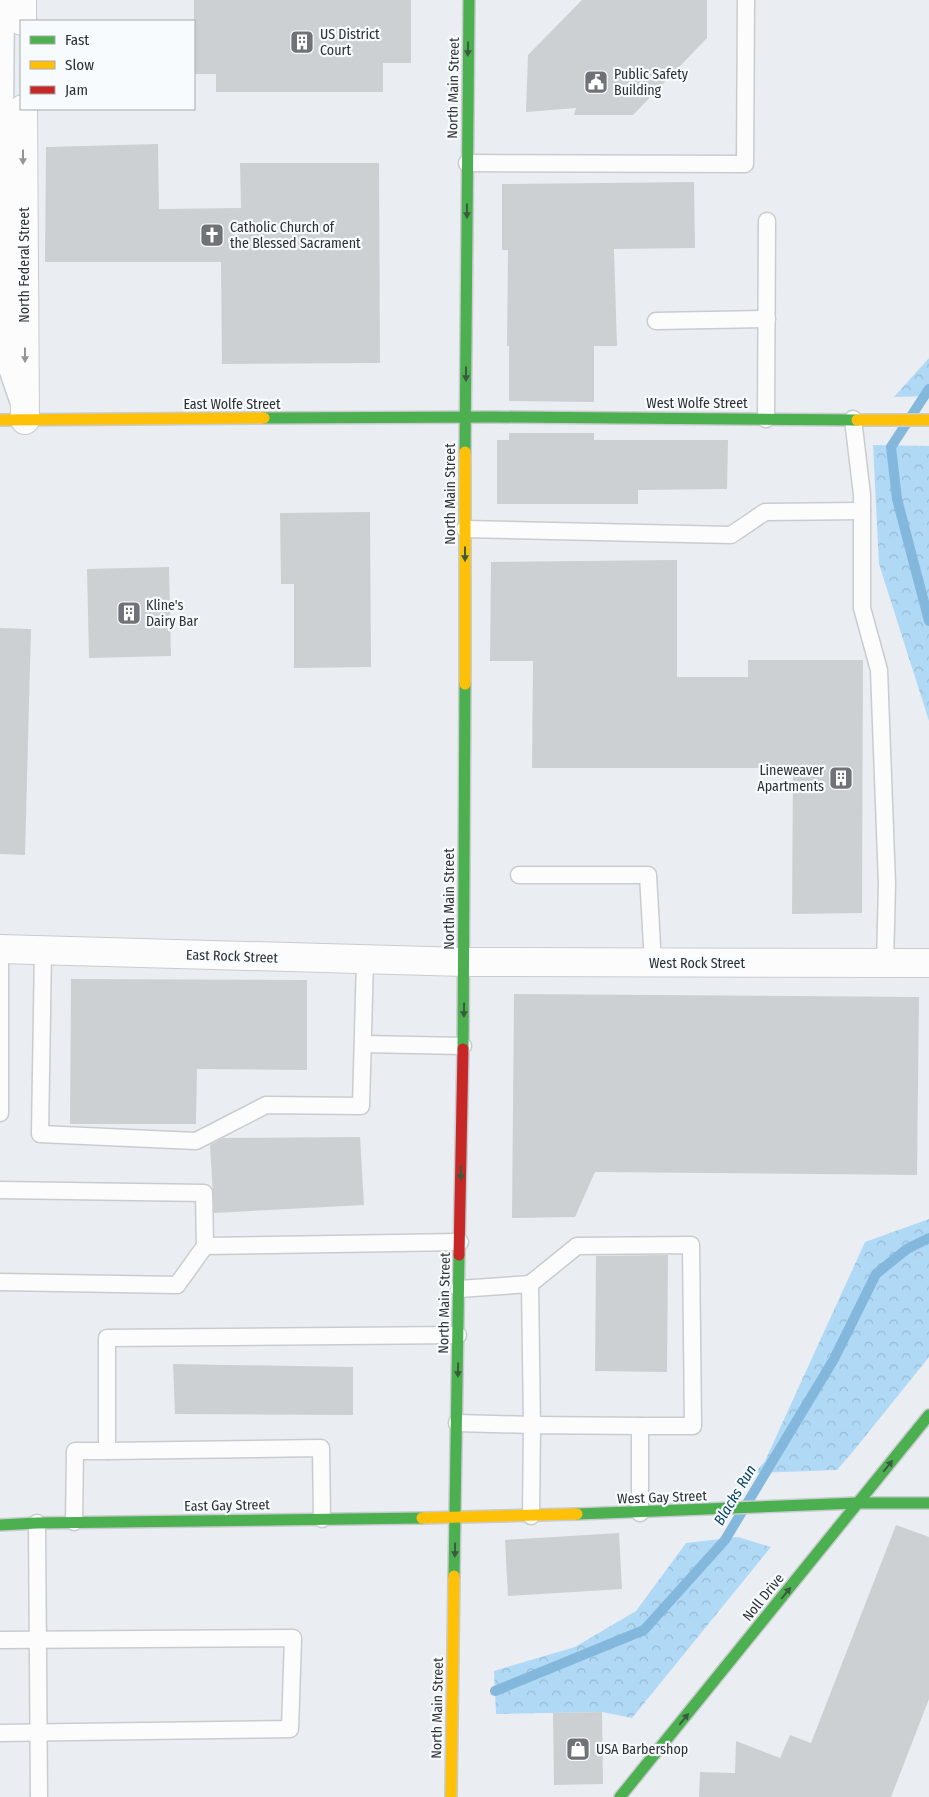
<svg xmlns="http://www.w3.org/2000/svg" width="929" height="1797" font-family="'Fira Sans Condensed',sans-serif">
  <style>
    .forest { fill: url(#forest-crowns) }
    .lines { fill: none; stroke-linecap: round; stroke-linejoin: round }
    .stream { stroke: #83b7dc; stroke-width: 10 }
    .building { fill: #ccd0d3 }
    .lane-casing { stroke: #c9cccf; stroke-width: 19 }
    .street-casing { stroke: #c9cccf; stroke-width: 30 }
    .fast-casing { stroke: #c9cccf; stroke-width: 14 }
    .slow-casing { stroke: #c9cccf; stroke-width: 14 }
    .jam-casing { stroke: #c9cccf; stroke-width: 14 }
    .lane { stroke: #fcfcfd; stroke-width: 16 }
    .street { stroke: #fcfcfd; stroke-width: 28 }
    .fast { stroke: #4caf50; stroke-width: 11 }
    .slow { stroke: #ffc107; stroke-width: 11 }
    .jam { stroke: #c62828; stroke-width: 11 }
    .oneway { fill: #385c3d }
    .oneway2 { fill: #949698 }
    .labels { text-anchor: middle; stroke-width: 4.5; stroke-linejoin: round; paint-order: stroke }
    .poi-label { font-size: 14px; fill: #2d3033; stroke: #f8fbfe; text-anchor: start }
    .street-label { font-size: 14px; fill: #2d3033; stroke: #f8fbfe }
    .water-label { font-size: 15px; font-style: italic; fill: #074265; stroke: #f8fbfe }
  </style>
  <defs>
    <pattern id="forest-crowns" width="20" height="18" patternUnits="userSpaceOnUse" patternTransform="scale(1.25)"><rect width="20" height="18" fill="#b0d9f6"/><path d="M2 6a3 3 0 1 1 6 0M12 15a3 3 0 1 1 6 0" fill="none" stroke="#98bbd3"/></pattern>
  </defs>
  <rect width="100%" height="100%" fill="#eaeef2"/>
  <g class="forest">
    <path d="M929 358V396L894 397Z"/>
    <path d="M873 445 929 446V721L879 564Z"/>
    <path d="M929 1219V1357L855 1449 837 1470 755 1473 765 1461 865 1242Z"/>
    <path d="M738 1537 771 1547 632 1718 602 1712 496 1714 494 1671 575 1647 636 1611 686 1543Z"/>
  </g>
  <g class="lines">
    <g class="stream">
      <path d="M929 389 891 447 897 499 929 621"/>
      <path d="M495 1691 644 1630 725 1540 834 1359 876 1274 907 1249 929 1238"/>
    </g>
  </g>
  <g class="building">
    <path d="M194 0H411V63H383V92H216V74H194Z"/>
    <path d="M582 0H707V38L633 115H574L576 108 526 112 528 55Z"/>
    <path d="M158 144 159 209 241 208 240 163H379L380 363 222 364 221 262H45L46 147Z"/>
    <path d="M694 182 695 248 614 249 617 346H594V402L509 401V346H507L508 250H502V184Z"/>
    <path d="M509 433H594V440H728L727 489 638 490V504H497V440H509Z"/>
    <path d="M370 512 371 667 294 668V584H281L280 513Z"/>
    <path d="M677 560V677H748V660H863L862 913 792 914 793 768H532L533 661H490L491 562Z"/>
    <path d="M169 567 171 656 89 658 87 569Z"/>
    <path d="M0 628 31 629 25 855 0 854Z"/>
    <path d="M71 979 307 980V1070L197 1069 196 1124H70Z"/>
    <path d="M514 994 919 997 917 1175 595 1172 575 1217 512 1218Z"/>
    <path d="M360 1137 364 1205 214 1213 210 1145 223 1138Z"/>
    <path d="M668 1255 667 1372 595 1371 596 1256Z"/>
    <path d="M173 1364 353 1367V1415L175 1414Z"/>
    <path d="M896 1525 929 1537V1699L891 1797H699L700 1772 735 1773 736 1741 780 1758 790 1735 811 1743Z"/>
    <path d="M619 1533 622 1589 508 1596 505 1540Z"/>
    <path d="M602 1712 603 1784 554 1785 553 1713Z"/>
  </g>
  <g class="lines">
    <g class="lane-casing">
      <g id="lane">
        <path d="M6 0 4 231 5 363 18 401"/>
        <path d="M467 163 745 164 746 0"/>
        <path d="M656 321 767 319"/>
        <path d="M766 419 767 221"/>
        <path d="M853 419 862 495V608L879 670 887 884 885 964"/>
        <path d="M465 529 731 535 765 512 862 511"/>
        <path d="M519 875H648L653 963"/>
        <path d="M43 950 40 1134 196 1141 266 1105 361 1106 365 959"/>
        <path d="M363 1044 463 1046"/>
        <path d="M0 1113V949"/>
        <path d="M0 1190 204 1193 205 1246"/>
        <path d="M0 1282 177 1285 205 1246 460 1242"/>
        <path d="M530 1284 577 1246 691 1245 693 1426H640"/>
        <path d="M457 1423 532 1425 530 1284 459 1289"/>
        <path d="M531 1516 532 1425 640 1426V1513"/>
        <path d="M322 1519 321 1448 107 1451V1338L458 1335"/>
        <path d="M74 1522 75 1451H107"/>
        <path d="M37 1523 39 1797"/>
        <path d="M0 1640 293 1638 290 1729 0 1733"/>
      </g>
    </g>
    <g class="street-casing">
      <g id="street">
        <path d="M22 0V21"/>
        <path d="M23 109 25 420"/>
        <path d="M0 949 464 962 929 963"/>
      </g>
    </g>
    <g class="fast-casing">
      <g id="fast">
        <path d="M264 418 494 417 857 420"/>
        <path d="M465 452 469 0"/>
        <path d="M463 1049 465 684"/>
        <path d="M577 1514 857 1503H929"/>
        <path d="M0 1525 37 1523 422 1518"/>
        <path d="M454 1576 459 1255"/>
        <path d="M620 1797 929 1415"/>
      </g>
    </g>
    <g class="slow-casing">
      <g id="slow">
        <path d="M0 420 264 418"/>
        <path d="M857 420H929"/>
        <path d="M465 684V452"/>
        <path d="M422 1518 577 1514"/>
        <path d="M451 1797 454 1576"/>
      </g>
    </g>
    <g class="jam-casing">
      <path id="jam" d="M459 1255 463 1049"/>
    </g>
    <use href="#lane" class="lane"/>
    <use href="#street" class="street"/>
    <use href="#fast" class="fast"/>
    <use href="#slow" class="slow"/>
    <use href="#jam" class="jam"/>
  </g>
  <defs><path id="oneway-solid" d="M-6-.8H1V-3.2L6.5 0L1 3.2V.8H-6Z" transform="scale(1.25)"/></defs>
  <g class="oneway">
    <use href="#oneway-solid" transform="translate(468 49) rotate(91)"/>
    <use href="#oneway-solid" transform="translate(467 211) rotate(90)"/>
    <use href="#oneway-solid" transform="translate(466 374) rotate(90)"/>
    <use href="#oneway-solid" transform="translate(465 554) rotate(90)"/>
    <use href="#oneway-solid" transform="translate(464 1010) rotate(91)"/>
    <use href="#oneway-solid" transform="translate(461 1173) rotate(91)"/>
    <use href="#oneway-solid" transform="translate(458 1370) rotate(91)"/>
    <use href="#oneway-solid" transform="translate(888 1466) rotate(-51)"/>
    <use href="#oneway-solid" transform="translate(455 1550) rotate(91)"/>
    <use href="#oneway-solid" transform="translate(786 1593) rotate(-51)"/>
    <use href="#oneway-solid" transform="translate(684 1719) rotate(-51)"/>
  </g>
  <g class="oneway2">
    <use href="#oneway-solid" transform="translate(23 157) rotate(90)"/>
    <use href="#oneway-solid" transform="translate(25 355) rotate(90)"/>
  </g>
  <defs>
    <g id="building-square" transform="scale(1.25)"><rect x="-9" y="-9" width="18" height="18" rx="4" fill="#6f7276" stroke="#f8fbfe"/><path d="M-4-6H4V6H1V3H-1V6H-4ZM-2.5-4.3h1.7v1.8h-1.7ZM.8-4.3h1.7v1.8H.8ZM-2.5-1h1.7V.8h-1.7ZM.8-1h1.7V.8H.8Z" fill="#fff"/></g>
    <g id="civic-square" transform="scale(1.25)"><rect x="-9" y="-9" width="18" height="18" rx="4" fill="#6f7276" stroke="#f8fbfe"/><path d="M-.6-6.5H3V-4.5H.6V-3L4-1V1h2V6H-6V1h2V-1L-.6-3ZM-1.2 2.5V6h2.4V2.5Z" fill="#fff"/></g>
    <g id="church-square" transform="scale(1.25)"><rect x="-9" y="-9" width="18" height="18" rx="4" fill="#6f7276" stroke="#f8fbfe"/><path d="M-1.2-6h2.4v3.5h3.3v2.4h-3.3V6h-2.4V-.1h-3.3v-2.4h3.3Z" fill="#fff"/></g>
    <g id="shop-square" transform="scale(1.25)"><rect x="-9" y="-9" width="18" height="18" rx="4" fill="#6f7276" stroke="#f8fbfe"/><path d="M-5-2.5h2.3a2.7 3.5 0 0 1 5.4 0H5L5.5 6h-11ZM-1.5-2.5h3a1.5 2.3 0 0 0-3 0Z" fill="#fff"/></g>
  </defs>
  <g fill-rule="evenodd">
    <use href="#building-square" x="302" y="42"/>
    <use href="#civic-square" x="596" y="82"/>
    <use href="#church-square" x="212" y="235"/>
    <use href="#building-square" x="129" y="613"/>
    <use href="#building-square" x="841" y="778"/>
    <use href="#shop-square" x="578" y="1749"/>
  </g>
  <g class="labels">
    <g class="poi-label">
      <text x="320" y="39">US District<tspan x="320" dy="16">Court</tspan></text>
      <text x="614" y="79">Public Safety<tspan x="614" dy="16">Building</tspan></text>
      <text x="230" y="232">Catholic Church of<tspan x="230" dy="16">the Blessed Sacrament</tspan></text>
      <text x="146" y="610">Kline's<tspan x="146" dy="16">Dairy Bar</tspan></text>
      <text x="824" y="775" text-anchor="end">Lineweaver<tspan x="824" dy="16">Apartments</tspan></text>
      <text x="596" y="1754">USA Barbershop</text>
    </g>
    <g class="street-label">
      <text transform="translate(453 88) rotate(-89)" y="5">North Main Street</text>
      <text transform="translate(24 265) rotate(-90)" y="5">North Federal Street</text>
      <text x="697" y="408">West Wolfe Street</text>
      <text x="232" y="409">East Wolfe Street</text>
      <text transform="translate(450 494) rotate(-90)" y="5">North Main Street</text>
      <text transform="translate(449 899) rotate(-90)" y="5">North Main Street</text>
      <text transform="translate(232 956) rotate(2)" y="5">East Rock Street</text>
      <text x="697" y="968">West Rock Street</text>
      <text transform="translate(444 1303) rotate(-89)" y="5">North Main Street</text>
      <text transform="translate(662 1497) rotate(-2)" y="5">West Gay Street</text>
      <text transform="translate(227 1505) rotate(-1)" y="5">East Gay Street</text>
      <text transform="translate(763 1597) rotate(-51)" y="5">Noll Drive</text>
      <text transform="translate(437 1708) rotate(-89)" y="5">North Main Street</text>
    </g>
    <g class="water-label">
      <text transform="translate(735 1495) rotate(-59)" y="5">Blacks Run</text>
    </g>
  </g>
  <rect x="20" y="20" width="175" height="90" fill="#f8fbfe" stroke="#a7aaad"/>
  <rect x="30" y="36" width="25" height="8" fill="#4caf50" stroke="#a7aaad"/>
  <text x="65" y="45" font-size="15" fill="#2d3033">Fast</text>
  <rect x="30" y="61" width="25" height="8" fill="#ffc107" stroke="#a7aaad"/>
  <text x="65" y="70" font-size="15" fill="#2d3033">Slow</text>
  <rect x="30" y="86" width="25" height="8" fill="#c62828" stroke="#a7aaad"/>
  <text x="65" y="95" font-size="15" fill="#2d3033">Jam</text>
</svg>
